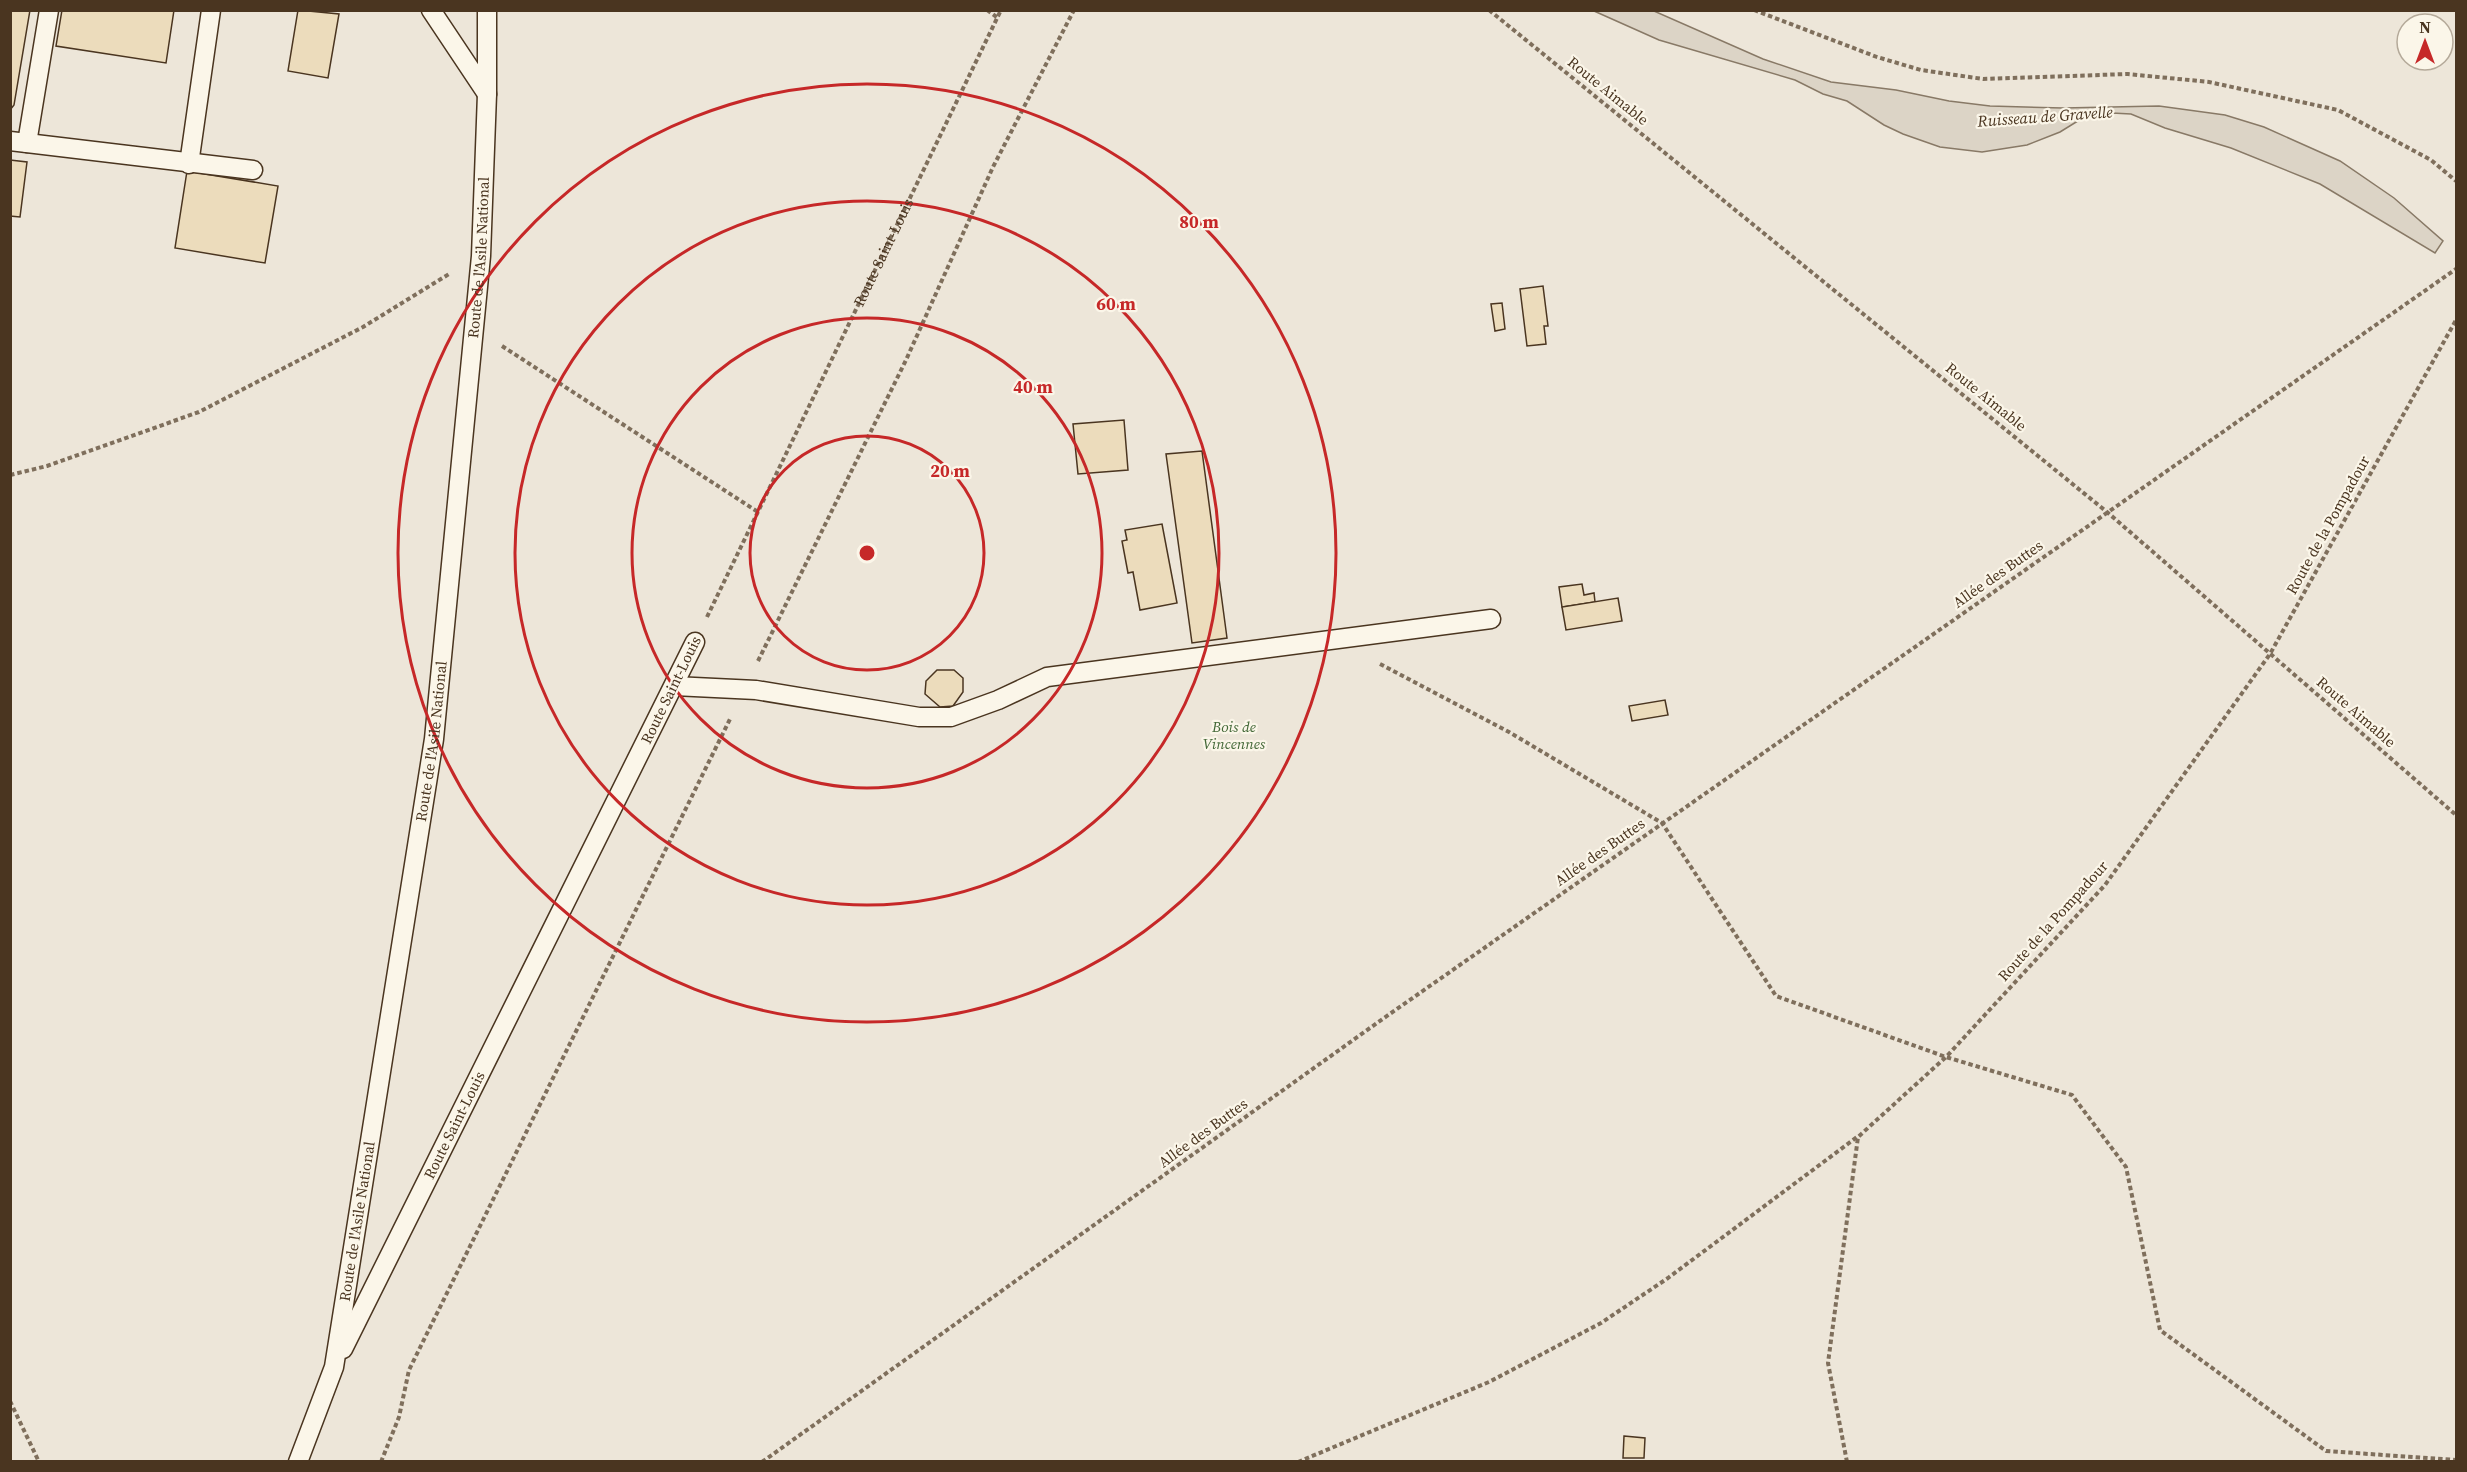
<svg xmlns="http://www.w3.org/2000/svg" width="2467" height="1472" font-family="'Source Serif 4',serif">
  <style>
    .green { fill: #ede6d9; stroke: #887966; stroke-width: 1.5; fill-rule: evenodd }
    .water { fill: #dcd4c6; stroke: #887966; stroke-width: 1.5 }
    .building { fill: #ecdcbc; stroke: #4a3520; stroke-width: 1.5 }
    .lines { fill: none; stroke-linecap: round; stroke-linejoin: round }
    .lane-casing { stroke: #4a3520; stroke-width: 21 }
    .path { stroke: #7f6f5c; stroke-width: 4; stroke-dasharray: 4.5 3; stroke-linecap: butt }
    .lane { stroke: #fbf6e9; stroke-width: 18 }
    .ring { fill: none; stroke: #c62828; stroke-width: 3 }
    .labels { text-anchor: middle; stroke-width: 4.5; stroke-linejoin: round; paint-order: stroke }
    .street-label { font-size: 15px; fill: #4a3520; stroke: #fbf6e9 }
    .park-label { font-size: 15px; font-style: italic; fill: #436837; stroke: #fbf6e9 }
    .water-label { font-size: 16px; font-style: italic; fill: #4a3520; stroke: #fbf6e9 }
    .centre { fill: #c62828; stroke: #fbf6e9; stroke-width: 3 }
    .ring-label { font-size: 18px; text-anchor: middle; font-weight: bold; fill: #c62828; stroke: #fbf6e9; stroke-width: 4.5; stroke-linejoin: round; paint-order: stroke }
  </style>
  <rect width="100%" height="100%" fill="#fbf6e9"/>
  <path class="green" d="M10 11H2456V1461H11ZM2407 24H2443V60H2407Z"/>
  <path class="water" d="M1594 11H1654L1763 59 1831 82 1896 90 1949 101 1990 106 2063 108 2159 106 2225 115 2264 127 2340 161 2394 198 2443 241 2435 253 2320 184 2231 148 2165 128 2131 114 2112 113 2081 119 2060 132 2027 145 1982 152 1940 147 1903 134 1884 125 1847 101 1823 94 1795 80 1659 40Z"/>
  <g class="building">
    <path d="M10 10H30L14 105 10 110Z"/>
    <path d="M62 10H174L166 63 56 46Z"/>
    <path d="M298 10 339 14 328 78 288 71Z"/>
    <path d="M10 160 27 162 20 217 10 216Z"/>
    <path d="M187 171 278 186 265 263 175 248Z"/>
    <path d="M1543 286 1548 326H1544L1546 344 1527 346 1520 289Z"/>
    <path d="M1502 303 1505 329 1495 331 1491 304Z"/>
    <path d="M1124 420 1128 470 1078 474 1073 424Z"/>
    <path d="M1202 451 1227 638 1192 643 1166 454Z"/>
    <path d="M1162 524 1177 603 1140 610 1133 572 1128 573 1122 541 1127 540 1125 530Z"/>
    <path d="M1582 584 1584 595 1594 593 1595 602 1562 607 1559 587Z"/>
    <path d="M1618 598 1622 621 1566 630 1562 607Z"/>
    <path d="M937 670H954L963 678V692L953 706 940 707 925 694 926 681Z"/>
    <path d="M1665 700 1668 715 1632 721 1629 706Z"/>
    <path d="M1624 1436 1645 1438 1644 1458H1623Z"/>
  </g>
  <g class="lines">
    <g class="lane-casing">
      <g id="lane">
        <path d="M431 10 487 94"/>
        <path d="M10 141 253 170"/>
        <path d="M27 143 49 10"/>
        <path d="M189 164 211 10"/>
        <path d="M674 686 756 690 919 717H951L998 700 1047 677 1491 619"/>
        <path id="s2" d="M343 1349 695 642"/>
        <path id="s3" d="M298 1462 334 1367 434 739 481 256 487 94V10"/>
      </g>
    </g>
    <g class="path">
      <path d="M987 10 998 18"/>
      <path d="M1489 10 2107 512 2456 815"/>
      <path d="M1754 10 1877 57 1921 70 1983 79 2128 74 2209 82 2338 110 2431 160 2456 181"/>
      <path d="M502 346 758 512"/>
      <path d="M10 475 47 466 199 412 363 327 449 274"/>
      <path id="s1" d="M707 617 1001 10"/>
      <path d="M758 661 906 360 993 167 1074 10"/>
      <path d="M1380 664 1509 732 1662 823 1776 996 1946 1057 2072 1095 2126 1167 2160 1330 2326 1451 2456 1460"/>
      <path d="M10 1401 39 1462"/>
      <path d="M381 1462 399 1417 409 1370 731 717"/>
      <path d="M762 1462 1384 1018 2456 269"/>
      <path d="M993 1462H1139"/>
      <path d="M1298 1462 1489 1382 1601 1323 1668 1278 1857 1137"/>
      <path d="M1847 1462 1828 1363 1858 1137 1946 1057 2105 885 2270 654 2456 320"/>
    </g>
    <use href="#lane" class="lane"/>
  </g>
  <g class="ring">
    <circle cx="867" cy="553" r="117"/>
    <circle cx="867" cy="553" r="235"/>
    <circle cx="867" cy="553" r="352"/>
    <circle cx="867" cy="553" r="469"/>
  </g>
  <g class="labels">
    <g class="street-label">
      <text transform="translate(1608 91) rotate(39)" y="5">Route Aimable</text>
      <text dy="5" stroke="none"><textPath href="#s1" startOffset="405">Route Saint-Louis</textPath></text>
      <text dy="5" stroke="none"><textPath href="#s3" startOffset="1221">Route de l'Asile National</textPath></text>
      <text transform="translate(1986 397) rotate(39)" y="5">Route Aimable</text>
      <text transform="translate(2328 525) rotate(-61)" y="5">Route de la Pompadour</text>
      <text transform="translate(1998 574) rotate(-35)" y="5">Allée des Buttes</text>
      <text transform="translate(671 690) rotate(-64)" y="5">Route Saint-Louis</text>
      <text transform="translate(2356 712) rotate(41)" y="5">Route Aimable</text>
      <text dy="5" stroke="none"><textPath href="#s3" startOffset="735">Route de l'Asile National</textPath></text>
      <text transform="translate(1600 852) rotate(-35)" y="5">Allée des Buttes</text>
      <text transform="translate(2053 921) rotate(-48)" y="5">Route de la Pompadour</text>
      <text dy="5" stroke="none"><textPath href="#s2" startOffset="250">Route Saint-Louis</textPath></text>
      <text transform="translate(1203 1133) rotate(-36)" y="5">Allée des Buttes</text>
      <text dy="5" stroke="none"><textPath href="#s3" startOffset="249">Route de l'Asile National</textPath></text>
    </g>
    <g class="park-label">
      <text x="1234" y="732">Bois de<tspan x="1234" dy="17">Vincennes</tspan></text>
    </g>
    <g class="water-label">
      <text transform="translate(2045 116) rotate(-4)" y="6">Ruisseau de Gravelle</text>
    </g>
  </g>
  <circle cx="867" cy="553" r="9" class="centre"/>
  <g class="ring-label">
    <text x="1199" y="228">80 m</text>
    <text x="1116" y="310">60 m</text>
    <text x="1033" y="393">40 m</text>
    <text x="950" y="477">20 m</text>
  </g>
  <rect width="2467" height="1472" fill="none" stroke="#4a3520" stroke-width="24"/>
  <g transform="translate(2425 42)"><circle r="28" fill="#fbf6e9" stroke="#b4a999" stroke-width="1.5"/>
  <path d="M0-4.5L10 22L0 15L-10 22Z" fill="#c62828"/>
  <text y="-9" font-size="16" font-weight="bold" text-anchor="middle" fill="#4a3520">N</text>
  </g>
</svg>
